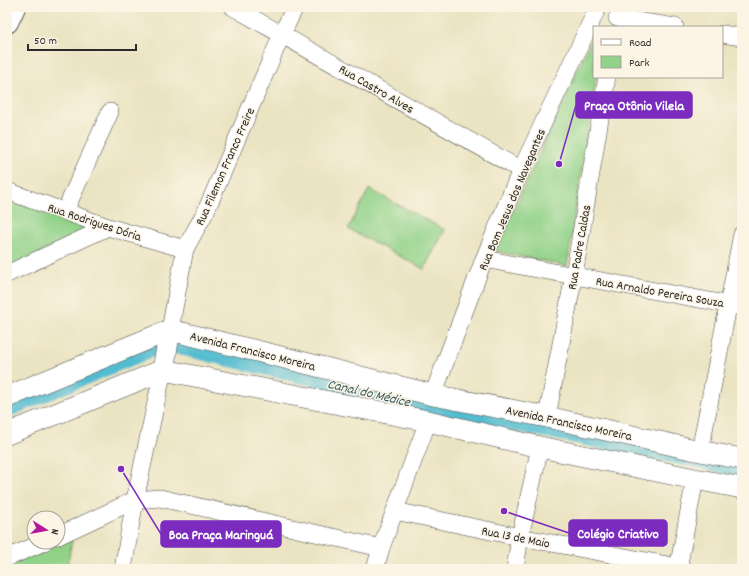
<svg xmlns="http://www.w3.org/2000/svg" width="749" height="576" font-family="Dekko,sans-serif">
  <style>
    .green { fill: #91d289; stroke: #5e7e5a }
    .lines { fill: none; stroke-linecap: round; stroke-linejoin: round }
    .canal { stroke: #53bcd0; stroke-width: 15 }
    .minor-casing { stroke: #484742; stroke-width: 18 }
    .tertiary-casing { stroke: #484742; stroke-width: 22 }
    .secondary-casing { stroke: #484742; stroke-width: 24 }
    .minor { stroke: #fff; stroke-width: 17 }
    .tertiary { stroke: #fff; stroke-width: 21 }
    .secondary { stroke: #fff; stroke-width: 22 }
    .labels { text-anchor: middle; stroke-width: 3; stroke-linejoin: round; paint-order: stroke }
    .street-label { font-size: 13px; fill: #2b2b2b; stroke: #fcf5e5 }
    .water-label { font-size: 14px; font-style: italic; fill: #395e65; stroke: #fcf5e5 }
    .leader { fill: none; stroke: #7b2cbf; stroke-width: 1.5 }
    .callout-dot { fill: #7b2cbf; stroke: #fcf5e5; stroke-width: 1.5 }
    .callout { fill: #7b2cbf; stroke: #7b2cbf; stroke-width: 1.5 }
    .callout-label { font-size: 14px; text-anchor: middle; font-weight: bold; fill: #fff }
  </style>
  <rect width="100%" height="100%" fill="#fcf5e5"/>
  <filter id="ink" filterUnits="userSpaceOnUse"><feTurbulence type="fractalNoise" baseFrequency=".025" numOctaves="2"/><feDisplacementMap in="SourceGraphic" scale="8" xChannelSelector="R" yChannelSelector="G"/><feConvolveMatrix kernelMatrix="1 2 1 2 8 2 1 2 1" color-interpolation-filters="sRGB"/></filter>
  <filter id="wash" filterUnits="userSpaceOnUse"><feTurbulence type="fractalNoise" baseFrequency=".012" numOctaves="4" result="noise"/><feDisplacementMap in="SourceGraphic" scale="16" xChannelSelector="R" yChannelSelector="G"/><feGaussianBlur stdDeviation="0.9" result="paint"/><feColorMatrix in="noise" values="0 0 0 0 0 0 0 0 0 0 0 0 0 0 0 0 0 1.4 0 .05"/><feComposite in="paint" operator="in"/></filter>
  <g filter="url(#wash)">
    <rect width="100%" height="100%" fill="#ebe4c3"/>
    <g class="green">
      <path d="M594 34V77H596L567 266 495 251Z"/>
      <path d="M369 189 445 230 424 269 348 229Z"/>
      <path d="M7 199 91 228 7 268Z"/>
      <path d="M72 540 67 569H7V564Z"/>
    </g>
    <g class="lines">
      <path class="canal" d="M7 410 165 344 439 409 742 470"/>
    </g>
  </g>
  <g filter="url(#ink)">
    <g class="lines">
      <g class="minor-casing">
        <g id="minor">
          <path d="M233 7 521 170"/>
          <path d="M617 18 675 27"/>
          <path d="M722 34 742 37"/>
          <path d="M7 191 108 227 185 249"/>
          <path d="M65 211 110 112"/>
          <path d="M484 259 742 307"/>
          <path d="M7 274 108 227"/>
          <path d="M170 330 185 249 206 211 282 34 295 7"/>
          <path d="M433 395 484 259 521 170 598 7"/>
          <path d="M547 417 574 275 607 77"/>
          <path d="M700 451 742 234"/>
          <path d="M395 511 520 537 678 567 684 569"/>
          <path d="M58 536 135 500 160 498 381 548"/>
          <path d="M7 558 44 542"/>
          <path d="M123 569 135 500 163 370"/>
          <path d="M375 569 381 548 428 421"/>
          <path d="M515 569 520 537 540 447"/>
          <path d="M678 569 695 479"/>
        </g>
      </g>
      <g class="tertiary-casing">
        <g id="tertiary">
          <path d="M163 370 170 330"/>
          <path d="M7 397 170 330 261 352 433 395 547 417 700 451 742 459"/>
          <path d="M7 434 163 370 428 421 540 447 695 479 742 488"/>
        </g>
      </g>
      <g class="secondary-casing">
        <path id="secondary" d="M7 22 14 7"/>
      </g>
      <use href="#minor" class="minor"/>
      <use href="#tertiary" class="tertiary"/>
      <use href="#secondary" class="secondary"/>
    </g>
  </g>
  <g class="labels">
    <g class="street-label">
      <text transform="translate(377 88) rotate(30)" y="5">Rua Castro Alves</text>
      <text transform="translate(224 166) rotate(-66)" y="5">Rua Filemon Franco Freire</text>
      <text transform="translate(511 199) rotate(-67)" y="5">Rua Bom Jesus dos Navegantes</text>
      <text transform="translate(95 221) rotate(18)" y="5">Rua Rodrigues Dória</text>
      <text transform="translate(578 247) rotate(-80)" y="5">Rua Padre Caldas</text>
      <text transform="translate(660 291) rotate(10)" y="5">Rua Arnaldo Pereira Souza</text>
      <text transform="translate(253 350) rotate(14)" y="5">Avenida Francisco Moreira</text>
      <text transform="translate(569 422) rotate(12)" y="5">Avenida Francisco Moreira</text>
      <text transform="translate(516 536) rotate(11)" y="5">Rua 13 de Maio</text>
    </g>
    <g class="water-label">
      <text transform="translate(369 392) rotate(13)" y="5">Canal do Médice</text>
    </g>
  </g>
  <path class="leader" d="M559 164L576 105M504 511L569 533M121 469L161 534"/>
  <g class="callout-dot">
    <circle cx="559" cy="164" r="4"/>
    <circle cx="504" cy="511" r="4"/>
    <circle cx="121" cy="469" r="4"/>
  </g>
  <g class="callout">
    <rect x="576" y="92" width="116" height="26" rx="4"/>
    <rect x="569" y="520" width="98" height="26" rx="4"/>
    <rect x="161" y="521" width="120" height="26" rx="4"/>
  </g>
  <g class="callout-label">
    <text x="634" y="110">Praça Otônio Vilela</text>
    <text x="618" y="538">Colégio Criativo</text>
    <text x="221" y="539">Boa Praça Maringuá</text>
  </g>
  <rect width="749" height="576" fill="none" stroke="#fcf5e5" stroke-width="24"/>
  <rect x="593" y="26" width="130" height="52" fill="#fcf5e5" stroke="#a8a49b"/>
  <rect x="601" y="39" width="20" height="6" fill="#ffffff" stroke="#a8a49b"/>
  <text x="629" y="46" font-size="12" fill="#2b2b2b">Road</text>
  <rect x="601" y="56" width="20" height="12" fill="#91d289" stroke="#a8a49b"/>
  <text x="629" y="66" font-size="12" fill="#2b2b2b">Park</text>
  <g transform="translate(46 530) rotate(101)"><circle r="19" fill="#fcf5e5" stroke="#a8a49b"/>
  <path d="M0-3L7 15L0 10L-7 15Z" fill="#b5179e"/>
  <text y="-6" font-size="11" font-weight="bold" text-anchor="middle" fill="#2b2b2b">N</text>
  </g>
  <path d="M28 44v6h108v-6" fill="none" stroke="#2b2b2b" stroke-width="2"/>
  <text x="34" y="44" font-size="12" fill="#2b2b2b" stroke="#fcf5e5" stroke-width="3" paint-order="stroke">50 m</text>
</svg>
